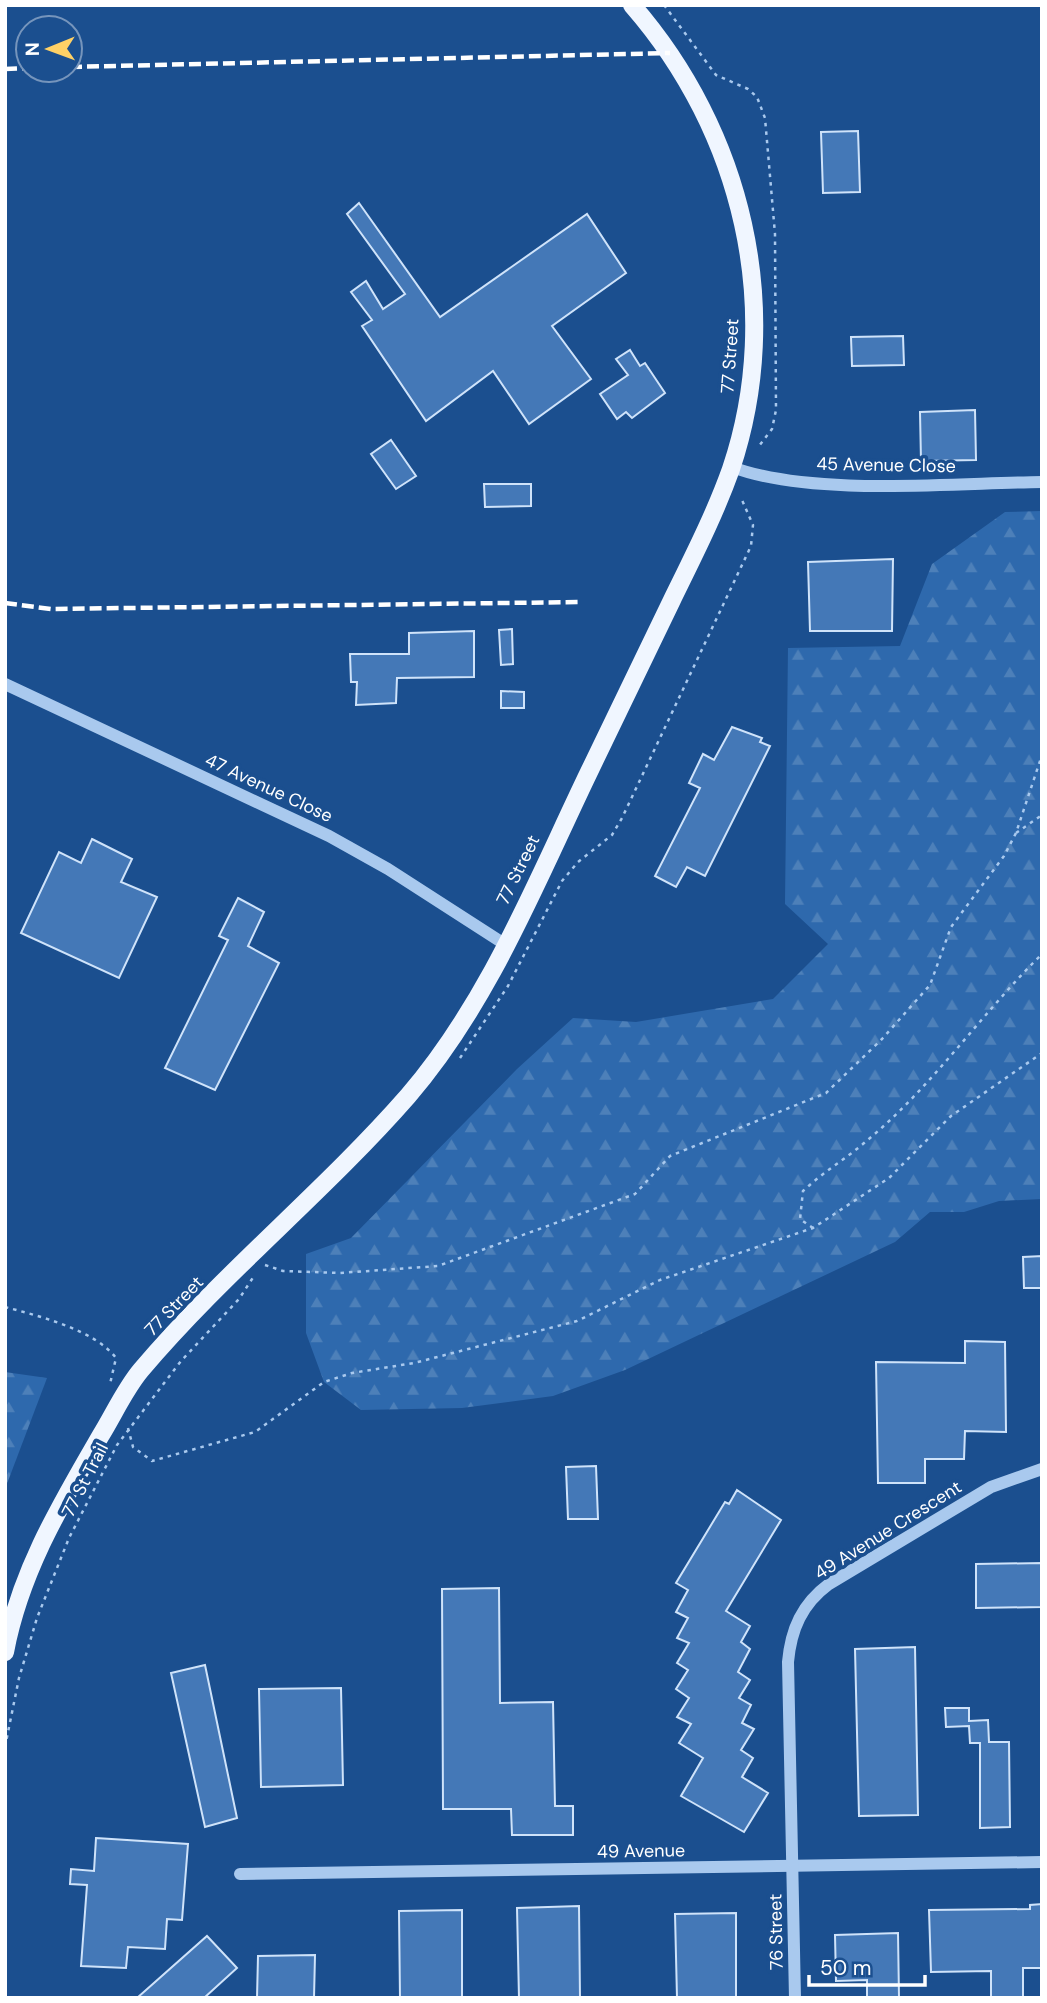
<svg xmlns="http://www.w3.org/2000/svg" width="1047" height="2003" font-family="'DM Sans',sans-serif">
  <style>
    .forest { fill: url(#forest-firs) }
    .building { fill: #4478b7; stroke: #cfe3fa; stroke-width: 2 }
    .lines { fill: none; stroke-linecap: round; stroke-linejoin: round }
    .path { stroke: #a9c9ee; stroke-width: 2.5; stroke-dasharray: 3.5 5; stroke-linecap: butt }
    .minor { stroke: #a9c9ee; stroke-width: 12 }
    .major { stroke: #f0f6ff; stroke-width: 18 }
    .rail { stroke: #fff; stroke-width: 4.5; stroke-dasharray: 12 5; stroke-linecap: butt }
    .labels { text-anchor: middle; stroke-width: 7; stroke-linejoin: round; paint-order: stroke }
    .street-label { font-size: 18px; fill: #fff; stroke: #1b4f8f }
  </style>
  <defs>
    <pattern id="forest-firs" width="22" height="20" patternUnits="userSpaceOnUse" patternTransform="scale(1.75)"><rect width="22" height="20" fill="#2e69ad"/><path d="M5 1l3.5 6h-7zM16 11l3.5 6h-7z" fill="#4d80b9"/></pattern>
  </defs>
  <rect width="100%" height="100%" fill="#1b4f8f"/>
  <g class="forest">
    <path d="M1042 511V1199L999 1201 964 1212H930L895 1242 625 1370 553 1396 462 1408 361 1410 324 1382 306 1333V1254L351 1238 517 1069 573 1018 636 1022 773 999 828 944 785 904 788 648 900 646 932 564 1005 512Z"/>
    <path d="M5 1372 47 1378 5 1489Z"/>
  </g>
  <g class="building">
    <path d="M858 131 860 192 823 193 821 132Z"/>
    <path d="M359 203 440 317 587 214 626 273 552 326 591 379 529 424 493 371 426 421 362 326 372 320 351 292 366 281 383 309 405 294 347 214Z"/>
    <path d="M903 336 904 365 852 366 851 337Z"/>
    <path d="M630 350 640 366 645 363 665 393 632 418 626 412 617 419 600 394 628 375 616 359Z"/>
    <path d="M975 410 976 460 921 461 920 412Z"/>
    <path d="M391 440 416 476 396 489 371 454Z"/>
    <path d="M484 484H531V506L485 507Z"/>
    <path d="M893 559 892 631H810L808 562Z"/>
    <path d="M512 629 513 664 501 665 499 630Z"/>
    <path d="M474 631V677L397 678 396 703 356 705 357 682H351L350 654H409V633Z"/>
    <path d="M501 691 524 692V708H501Z"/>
    <path d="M732 727 762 738 760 742 770 746 705 876 687 867 676 887 655 876 700 788 689 783 703 754 714 760Z"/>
    <path d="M92 839 132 859 121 882 157 897 119 978 21 933 59 852 81 863Z"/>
    <path d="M238 898 264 912 248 946 279 963 215 1090 165 1068 228 940 219 936Z"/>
    <path d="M1042 1256V1288H1024L1023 1257Z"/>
    <path d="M965 1341 1005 1342 1006 1432 965 1431 964 1459H925V1483H878L876 1362 965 1363Z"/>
    <path d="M596 1466 598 1519H568L566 1467Z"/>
    <path d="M737 1490 781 1520 726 1611 750 1626 741 1642 750 1649 738 1672 750 1680 739 1698 751 1705 742 1723 754 1729 741 1750 753 1758 742 1777 768 1793 744 1832 681 1796 703 1758 679 1743 691 1724 677 1717 689 1698 676 1689 688 1670 677 1663 689 1643 677 1638 688 1618 676 1612 688 1590 676 1583 725 1502 729 1504Z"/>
    <path d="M1042 1563V1607L976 1608V1564Z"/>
    <path d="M499 1588 500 1703 553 1702 555 1806H573V1835H512L511 1809H443L442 1589Z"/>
    <path d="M915 1647 918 1815 859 1816 855 1649Z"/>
    <path d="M205 1665 237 1818 205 1827 171 1673Z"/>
    <path d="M341 1688 343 1785 261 1787 259 1689Z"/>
    <path d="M945 1708H969V1721L988 1720 989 1742H1009L1010 1827 980 1828V1743H970L969 1726 946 1727Z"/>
    <path d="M96 1838 188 1844 182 1920 167 1919 165 1949 128 1947 126 1968 81 1966 87 1885 70 1884 71 1869 94 1871Z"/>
    <path d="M1042 1904V1968H1023V1998H991V1971L931 1972 929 1910 1030 1909V1905Z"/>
    <path d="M579 1906 580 1998H519L517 1908Z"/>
    <path d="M462 1910V1998H400L399 1911Z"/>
    <path d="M736 1913V1998H677L675 1914Z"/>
    <path d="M898 1933 899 1998H867V1980L836 1981 835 1935Z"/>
    <path d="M207 1936 237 1968 204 1998H137Z"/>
    <path d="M315 1955 314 1998H257L258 1956Z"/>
  </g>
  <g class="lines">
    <g class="path">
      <path d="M664 5 716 75 748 89 757 97 765 118 775 234 776 410 772 429 759 446"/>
      <path d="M1016 833 1042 815"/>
      <path d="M460 1058 508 986 562 881 578 862 612 835 622 818 751 546 753 525 742 500"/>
      <path d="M813 1228 800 1219 803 1191C824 1171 849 1157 870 1138 934 1084 982 1013 1042 954"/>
      <path d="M265 1265 283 1271 340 1273 438 1266 635 1194 670 1156 826 1093 882 1039 930 985 951 927 1004 856 1016 833 1042 755"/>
      <path d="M5 1307C39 1316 95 1330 116 1358L110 1384"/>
      <path d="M128 1428 133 1447 152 1461 255 1432 324 1382 352 1373 414 1363 577 1321 660 1280 813 1228 889 1178 951 1116 1042 1053"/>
      <path d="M5 1747 19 1678 37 1618 69 1538 117 1445 181 1361 239 1299 254 1276"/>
    </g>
    <g class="minor">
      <path d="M732 467C811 497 955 483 1042 482"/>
      <path d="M5 684 329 836 388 869 506 945"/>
      <path d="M240 1874 1042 1862"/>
      <path d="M795 1998 788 1662C791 1629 802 1604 829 1584L991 1487 1042 1469"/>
    </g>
    <path class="major" d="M5 1652C20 1572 61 1504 101 1435 114 1414 125 1389 141 1370 223 1273 324 1192 408 1096 489 1002 536 882 589 772 617 714 645 657 672 600 693 557 715 514 731 469 785 308 742 131 632 5"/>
    <g class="rail">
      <path d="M70 67 670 53"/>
      <path d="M5 69 28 68"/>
      <path d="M5 603 51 609 580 602"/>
    </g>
  </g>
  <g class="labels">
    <g class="street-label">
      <text transform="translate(730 356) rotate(-86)" y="6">77 Street</text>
      <text transform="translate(886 465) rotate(1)" y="6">45 Avenue Close</text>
      <text transform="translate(269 788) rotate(25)" y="6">47 Avenue Close</text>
      <text transform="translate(518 870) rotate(-64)" y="6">77 Street</text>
      <text transform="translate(174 1306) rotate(-46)" y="6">77 Street</text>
      <text transform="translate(85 1480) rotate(-63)" y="6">77 St Trail</text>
      <text transform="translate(888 1530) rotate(-32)" y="6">49 Avenue Crescent</text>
      <text transform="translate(641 1851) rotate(-1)" y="6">49 Avenue</text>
      <text transform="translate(776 1932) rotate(-91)" y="6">76 Street</text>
    </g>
  </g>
  <rect width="1047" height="2003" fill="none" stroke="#ffffff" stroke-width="14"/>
  <g transform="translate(49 49) rotate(269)"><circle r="33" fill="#1b4f8f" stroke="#7695bc" stroke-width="2"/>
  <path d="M0-5L12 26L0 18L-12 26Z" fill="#ffd166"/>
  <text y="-10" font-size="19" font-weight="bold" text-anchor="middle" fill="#ffffff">N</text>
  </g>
  <path d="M809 1975v10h116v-10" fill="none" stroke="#ffffff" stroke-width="3.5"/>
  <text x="820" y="1975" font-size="21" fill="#ffffff" stroke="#1b4f8f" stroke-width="5" paint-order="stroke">50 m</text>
</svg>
